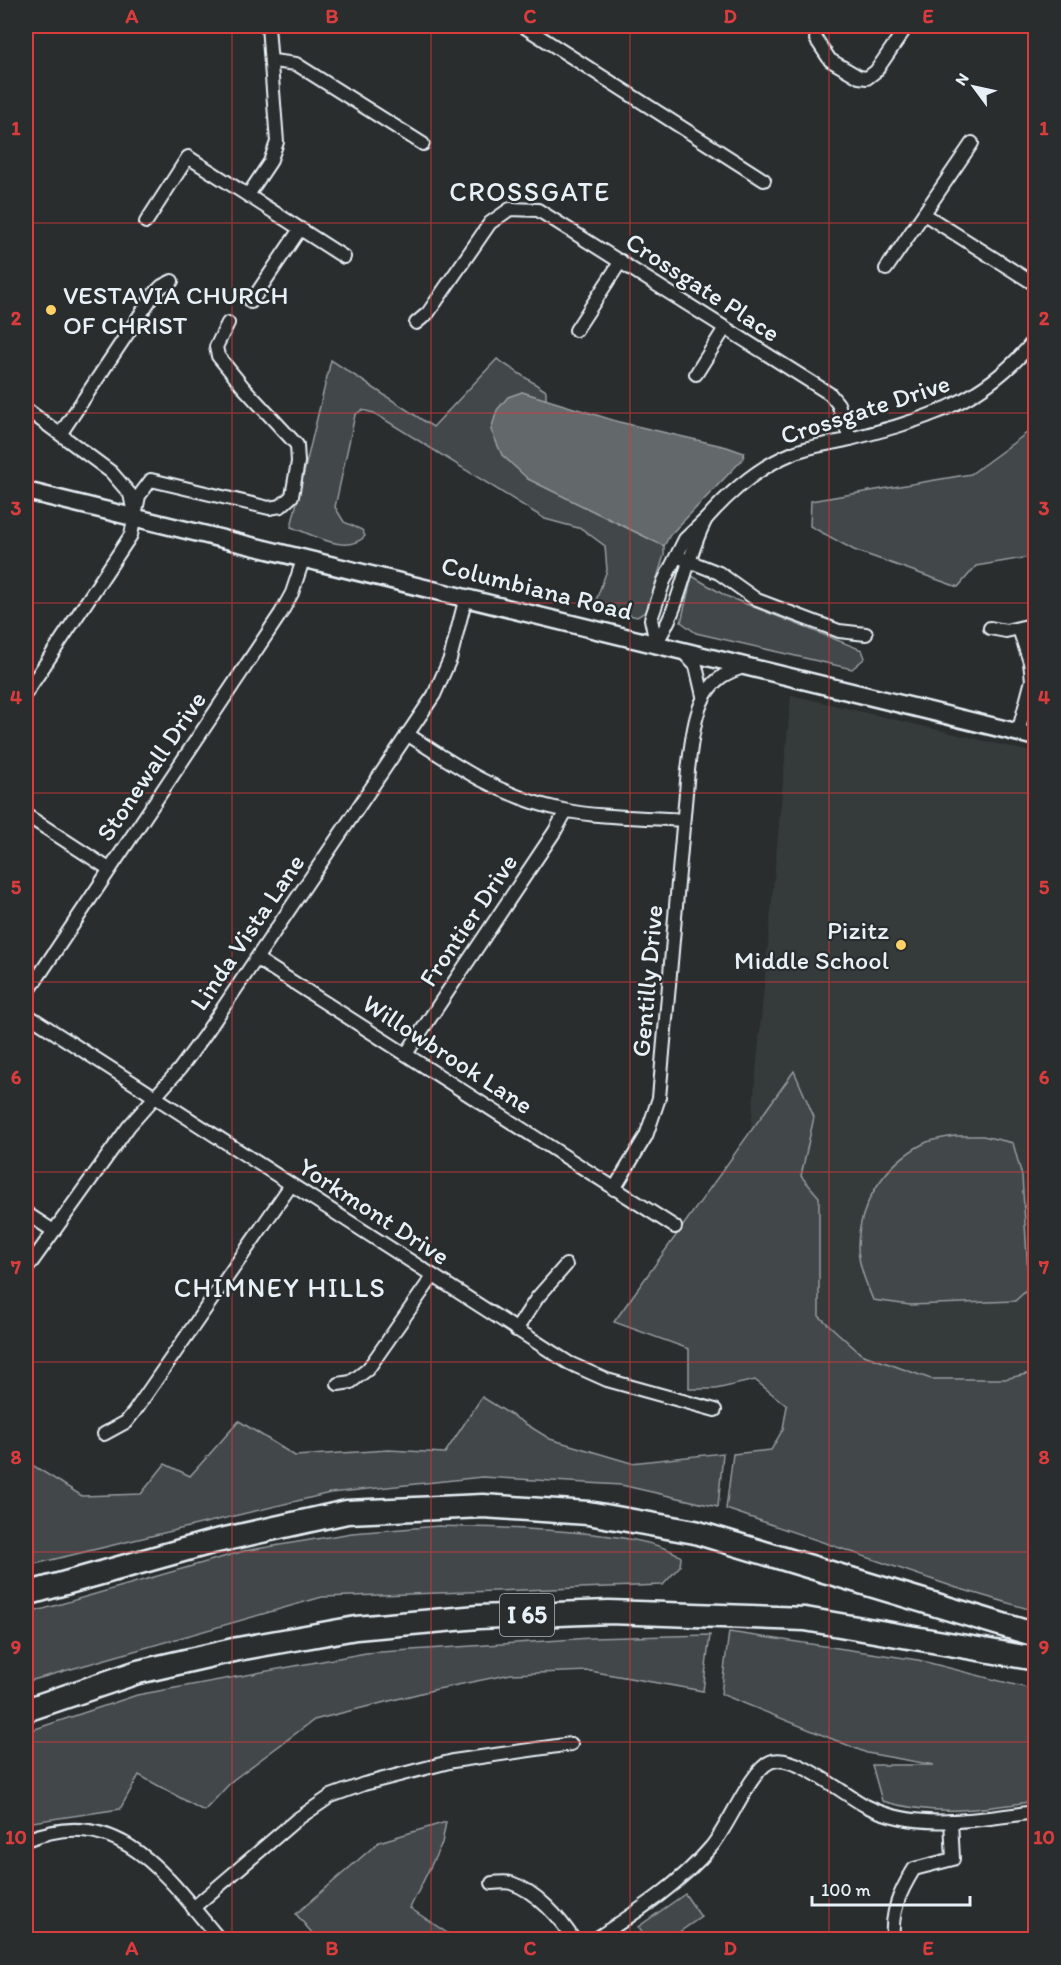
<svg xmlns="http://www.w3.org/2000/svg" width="1061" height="1965" font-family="Itim,sans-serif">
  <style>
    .built { fill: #363a3b }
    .green { fill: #424648; stroke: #959ca0; stroke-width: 1.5 }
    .water { fill: #63686b; stroke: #989fa3; stroke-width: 1.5 }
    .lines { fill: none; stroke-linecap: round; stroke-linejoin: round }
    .minor-casing { stroke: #e8f1f8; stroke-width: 16 }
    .secondary-casing { stroke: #e8f1f8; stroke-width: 21 }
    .motorway-casing { stroke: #e8f1f8; stroke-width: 27 }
    .minor { stroke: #2a2d2e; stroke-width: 12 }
    .secondary { stroke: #2a2d2e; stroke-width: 16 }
    .motorway { stroke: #2a2d2e; stroke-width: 22 }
    .grid { fill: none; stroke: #d83c3d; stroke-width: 1.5; stroke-opacity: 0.55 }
    .poi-dot { fill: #ffd166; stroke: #2a2d2e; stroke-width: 2 }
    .labels { text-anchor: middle; stroke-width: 4.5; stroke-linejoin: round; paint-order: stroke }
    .shield { fill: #2a2d2e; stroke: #afb6bb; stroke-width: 1.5 }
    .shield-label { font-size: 24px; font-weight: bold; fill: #e8f1f8 }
    .street-label { font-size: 26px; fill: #e8f1f8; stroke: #2a2d2e }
    .poi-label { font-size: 26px; fill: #e8f1f8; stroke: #2a2d2e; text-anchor: start }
    .neighbourhood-label { font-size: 27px; letter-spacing: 1.5px; fill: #e8f1f8; stroke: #2a2d2e }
    .neatline { fill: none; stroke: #d83c3d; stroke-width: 2 }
    .grid-label { font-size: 20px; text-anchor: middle; font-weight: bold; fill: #d83c3d }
  </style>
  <rect width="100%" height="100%" fill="#2a2d2e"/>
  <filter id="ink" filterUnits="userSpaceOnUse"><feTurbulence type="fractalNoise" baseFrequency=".0167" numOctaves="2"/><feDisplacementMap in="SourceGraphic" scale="12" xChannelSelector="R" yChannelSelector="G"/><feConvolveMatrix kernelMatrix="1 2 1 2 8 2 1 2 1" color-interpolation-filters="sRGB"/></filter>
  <g filter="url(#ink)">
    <path class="built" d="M791 695 1035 753V1389L928 1403 733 1322Z"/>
    <g class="green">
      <path d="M497 359 546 391V400L522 392 528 479 664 546V555L647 611 637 617 594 606 607 570 605 546 582 529 545 519 374 413 362 410 355 415 335 507 344 522 362 530 365 536C347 556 312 534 291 527L331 360 433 427Z"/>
      <path d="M1035 427V556L976 566 958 587 854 550 810 526 811 501 971 474Z"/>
      <path d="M692 576 726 596 862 650 865 658 852 669 696 633 681 622Z"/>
      <path d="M794 1071 814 1117 801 1176 819 1197V1316L861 1354 931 1379H1005L1035 1372V1611L957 1588 726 1509 733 1454 771 1450 783 1429 787 1406 755 1380 716 1389H689V1349L614 1322Z"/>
      <path d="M955 1136H983L1013 1143 1022 1176 1029 1288 1015 1301 910 1305 873 1300C866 1283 858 1264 858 1246 859 1203 886 1163 923 1144 932 1139 945 1138 955 1136Z"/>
      <path d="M482 1397 550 1439 631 1463 723 1453 718 1507 621 1485 482 1477 330 1493 26 1566V1461L82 1496 141 1494 165 1464 190 1476 239 1421 295 1456 388 1450 445 1453Z"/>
      <path d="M439 1526C487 1528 648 1528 681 1557L680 1566 663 1585 322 1597 26 1682V1614L244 1551 352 1533Z"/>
      <path d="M729 1632 918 1660 1035 1690V1801C980 1809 938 1817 882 1801L872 1765H934L867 1753 721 1694Z"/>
      <path d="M710 1635 703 1691 590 1671 511 1674 433 1690 314 1720 233 1780 204 1811 139 1775 120 1809 26 1823V1732L137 1695 366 1653 591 1638Z"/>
      <path d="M446 1822 442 1843 410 1908 456 1939H317L296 1914 379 1842Z"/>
      <path d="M685 1894 701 1917 669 1939H647L638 1927Z"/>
    </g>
    <path class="water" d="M522 392 619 422 727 447 744 453 743 459 670 535 664 546 528 479 502 455 491 430 497 410 508 397Z"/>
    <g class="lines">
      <g class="minor-casing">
        <g id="minor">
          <path d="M523 26 764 180"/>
          <path d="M816 39 830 60 859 77 867 78 876 71 907 26"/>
          <path d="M273 61 296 64 423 144"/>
          <path d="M248 195 270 162 277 142 268 26"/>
          <path d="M924 214 1036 285"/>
          <path d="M146 222 188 157 344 257"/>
          <path d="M886 269 972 143"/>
          <path d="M251 302 300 229"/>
          <path d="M416 323 428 313 490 223 510 209 538 210 830 394 838 404 850 439"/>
          <path d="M576 330 621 261"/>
          <path d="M696 374 725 328"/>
          <path d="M26 409 111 472 130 494 133 509"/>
          <path d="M61 433 154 294 162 286 172 281"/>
          <path d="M706 519C730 492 758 467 793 453 809 446 829 444 846 440 923 420 984 404 1036 338"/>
          <path d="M706 519C685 559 681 607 656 643L651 619 664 581 685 539Z"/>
          <path d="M681 558 719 573 757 600 839 631 866 634"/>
          <path d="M990 628 1006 631 1036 624"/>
          <path d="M681 650 696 666 703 696"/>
          <path d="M26 693 131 535 139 496 151 480 269 508 281 506 292 496 298 462 297 445 244 388 218 356 216 347 228 323"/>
          <path d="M1018 733 1032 680 1030 662 1019 629"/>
          <path d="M407 734C457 767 504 798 563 810 601 818 644 817 683 820"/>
          <path d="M26 815 109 869"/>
          <path d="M257 959 675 1227"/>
          <path d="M26 995 281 613 292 593 304 557"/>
          <path d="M26 1014 569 1363 607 1380 715 1410"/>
          <path d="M406 1054 555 831 566 811"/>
          <path d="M614 1189 646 1136 659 1098 688 770C692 741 694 697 720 678 727 672 738 669 746 666"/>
          <path d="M26 1213 52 1230"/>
          <path d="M26 1270 129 1126 179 1070 204 1036 434 695 450 659 466 597"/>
          <path d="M516 1330 537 1298 566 1265"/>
          <path d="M338 1384 351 1382 368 1369 433 1276"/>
          <path d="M104 1434 126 1422 134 1412 291 1185"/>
          <path d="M26 1840C120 1802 167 1877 220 1940"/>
          <path d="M492 1883C498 1883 505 1881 511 1883 536 1891 560 1918 574 1940"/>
          <path d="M193 1908 296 1820 331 1796 364 1784 453 1761 571 1744"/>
          <path d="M594 1940C635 1913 679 1885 711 1847 728 1828 750 1771 770 1762 793 1751 844 1795 866 1806 918 1832 980 1819 1036 1812"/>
          <path d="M893 1940C891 1912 899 1893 914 1869L953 1859 951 1821"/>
        </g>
      </g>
      <g class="secondary-casing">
        <path id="secondary" d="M26 491 1036 737"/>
      </g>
      <g class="motorway-casing">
        <g id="motorway">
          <path d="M26 1594 212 1542 347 1512 483 1506 588 1513 695 1532 1036 1635"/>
          <path d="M26 1710 138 1672 238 1649 356 1628 478 1617 609 1612 805 1619 1036 1659"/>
        </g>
      </g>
      <use href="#minor" class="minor"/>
      <use href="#secondary" class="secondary"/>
      <use href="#motorway" class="motorway"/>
    </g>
  </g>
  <path class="grid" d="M232 26V1940M431 26V1940M630 26V1940M829 26V1940M26 223H1036M26 413H1036M26 603H1036M26 793H1036M26 982H1036M26 1172H1036M26 1362H1036M26 1552H1036M26 1742H1036"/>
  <g class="poi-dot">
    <circle cx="51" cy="310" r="6"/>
    <circle cx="901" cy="945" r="6"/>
  </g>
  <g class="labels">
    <rect class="shield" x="500" y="1594" width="54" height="42" rx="4.5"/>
    <g class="shield-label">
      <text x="527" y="1623">I 65</text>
    </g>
    <g class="street-label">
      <text transform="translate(703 287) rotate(33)" y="9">Crossgate Place</text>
      <text transform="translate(865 409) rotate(-18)" y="9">Crossgate Drive</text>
      <text transform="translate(537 588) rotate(14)" y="9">Columbiana Road</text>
      <text transform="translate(151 766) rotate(-56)" y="9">Stonewall Drive</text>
      <text transform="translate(468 920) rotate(-56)" y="9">Frontier Drive</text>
      <text transform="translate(247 932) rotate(-56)" y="9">Linda Vista Lane</text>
      <text transform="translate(647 981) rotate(-85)" y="9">Gentilly Drive</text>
      <text transform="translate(448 1054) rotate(33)" y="9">Willowbrook Lane</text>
      <text transform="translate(374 1211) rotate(33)" y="9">Yorkmont Drive</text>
    </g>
    <g class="poi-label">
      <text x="63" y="304">VESTAVIA CHURCH<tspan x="63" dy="30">OF CHRIST</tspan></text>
      <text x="889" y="939" text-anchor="end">Pizitz<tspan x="889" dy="30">Middle School</tspan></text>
    </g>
    <g class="neighbourhood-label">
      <text x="530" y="201">CROSSGATE</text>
      <text x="280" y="1297">CHIMNEY HILLS</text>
    </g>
  </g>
  <rect width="1061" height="1965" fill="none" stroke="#2a2d2e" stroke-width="66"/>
  <g transform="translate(974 87) rotate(303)" stroke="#2a2d2e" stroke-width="4.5" paint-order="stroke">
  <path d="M0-4.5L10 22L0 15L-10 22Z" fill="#e8f1f8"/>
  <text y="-9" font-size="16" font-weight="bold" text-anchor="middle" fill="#e8f1f8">N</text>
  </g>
  <path d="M812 1896v9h158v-9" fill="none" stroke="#e8f1f8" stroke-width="3"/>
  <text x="821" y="1896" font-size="18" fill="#e8f1f8" stroke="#2a2d2e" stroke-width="4.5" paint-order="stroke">100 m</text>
  <rect x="33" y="33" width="995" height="1899" class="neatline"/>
  <g class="grid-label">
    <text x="132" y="23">A</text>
    <text x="332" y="23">B</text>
    <text x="530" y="23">C</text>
    <text x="730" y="23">D</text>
    <text x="928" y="23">E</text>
    <text x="16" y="135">1</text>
    <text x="1044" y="135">1</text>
    <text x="16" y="325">2</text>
    <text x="1044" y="325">2</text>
    <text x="16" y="515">3</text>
    <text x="1044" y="515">3</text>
    <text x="16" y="704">4</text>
    <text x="1044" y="704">4</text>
    <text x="16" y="894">5</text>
    <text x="1044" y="894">5</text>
    <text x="16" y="1084">6</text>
    <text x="1044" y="1084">6</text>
    <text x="16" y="1274">7</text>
    <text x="1044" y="1274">7</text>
    <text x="16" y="1464">8</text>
    <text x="1044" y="1464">8</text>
    <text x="16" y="1654">9</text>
    <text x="1044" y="1654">9</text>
    <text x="16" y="1844">10</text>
    <text x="1044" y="1844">10</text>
    <text x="132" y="1955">A</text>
    <text x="332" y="1955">B</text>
    <text x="530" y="1955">C</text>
    <text x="730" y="1955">D</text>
    <text x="928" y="1955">E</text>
  </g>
</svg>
